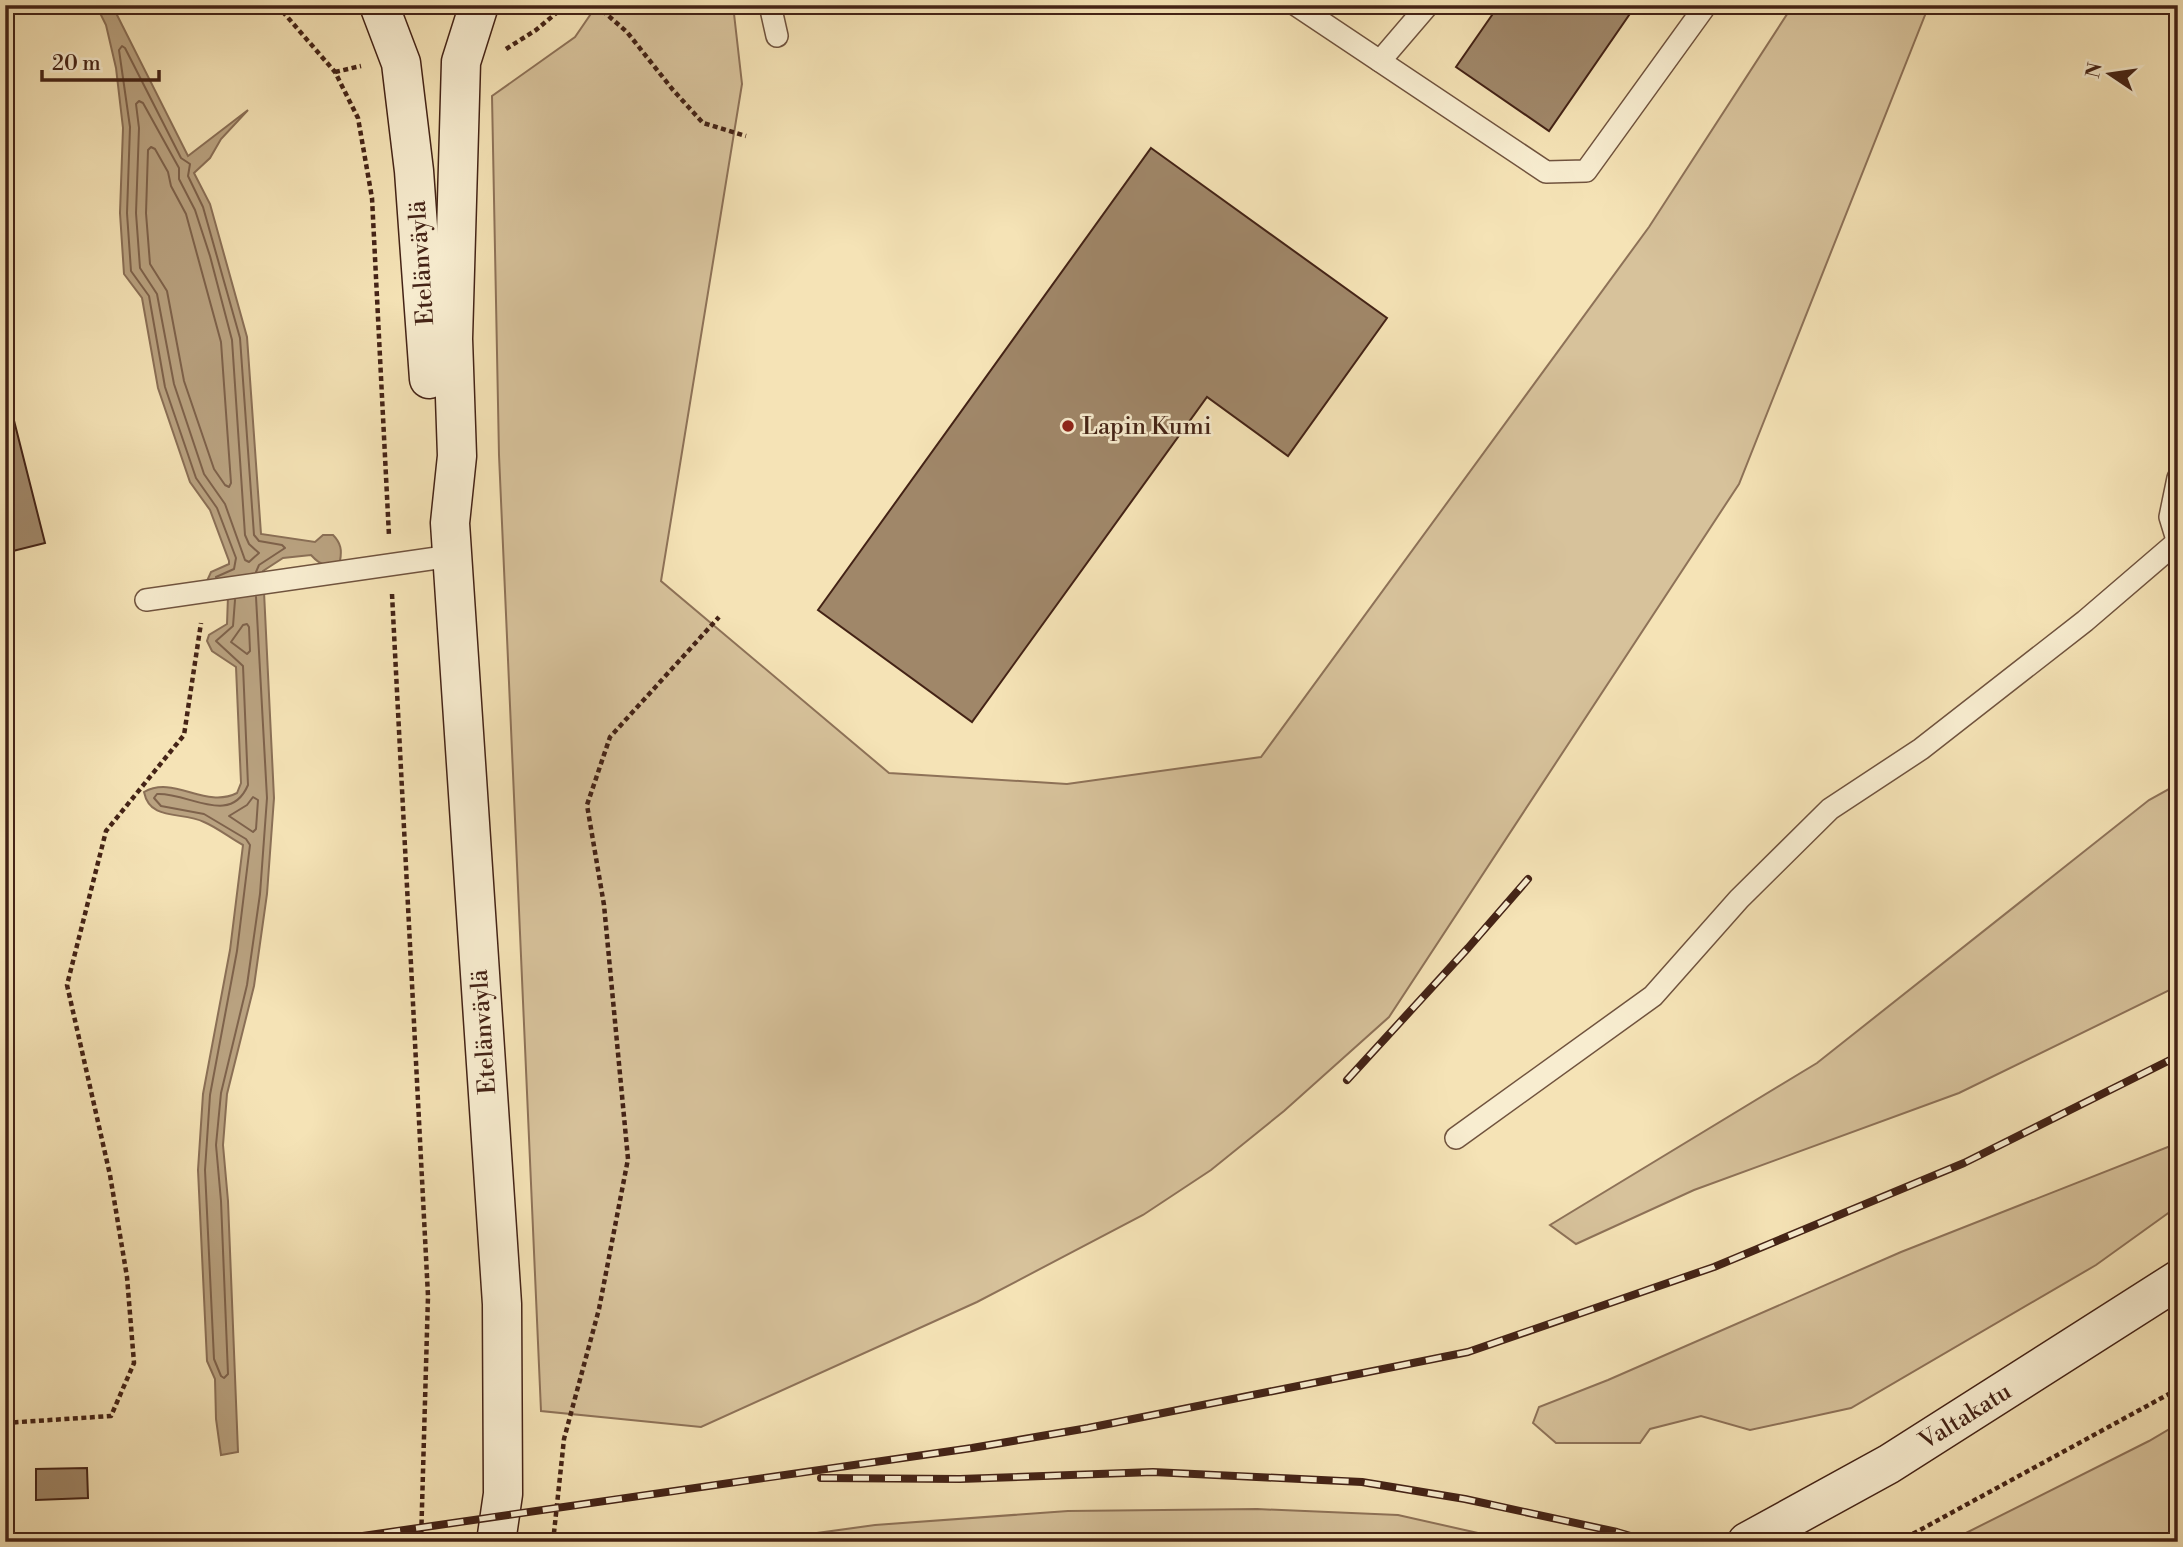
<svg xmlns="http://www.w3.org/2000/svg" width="2183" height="1547" font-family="'Libre Bodoni',serif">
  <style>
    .green { fill: #d7c29b; stroke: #8e7258; stroke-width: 2 }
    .water { fill: #b9a280; stroke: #8a6f56; stroke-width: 2 }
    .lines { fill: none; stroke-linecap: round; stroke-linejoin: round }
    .shore { stroke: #7e624b; stroke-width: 2 }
    .building { fill: #a08769; stroke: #442316; stroke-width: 2 }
    .service-casing { stroke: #70533e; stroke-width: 24 }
    .secondary-casing { stroke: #442316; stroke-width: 41 }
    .path { stroke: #442316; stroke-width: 4.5; stroke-dasharray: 5 3.5; stroke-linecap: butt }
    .service { stroke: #f8edd0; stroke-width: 21 }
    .secondary { stroke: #f8edd0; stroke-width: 38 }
    .rail-casing { stroke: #442316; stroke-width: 8 }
    .rail { stroke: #f8edd0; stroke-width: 5; stroke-dasharray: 16; stroke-linecap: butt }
    .poi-dot { fill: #8f2418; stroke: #f8edd0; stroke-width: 2.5 }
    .labels { text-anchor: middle; stroke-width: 5; stroke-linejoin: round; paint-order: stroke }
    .street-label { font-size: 24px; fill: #442316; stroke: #f8edd0 }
    .poi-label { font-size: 24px; fill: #442316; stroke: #f8edd0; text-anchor: start }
  </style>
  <rect width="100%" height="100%" fill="#f5e3b6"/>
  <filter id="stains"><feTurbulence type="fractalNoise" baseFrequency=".00286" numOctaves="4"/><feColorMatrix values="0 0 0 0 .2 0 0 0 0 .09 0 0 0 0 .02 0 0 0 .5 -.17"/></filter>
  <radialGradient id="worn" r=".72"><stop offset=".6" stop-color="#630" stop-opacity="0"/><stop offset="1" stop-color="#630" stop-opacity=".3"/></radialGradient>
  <g class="green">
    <path d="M597 5H733L742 84 661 581 889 773 1067 784 1261 757 1649 227 1793 5H1929L1739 484 1389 1017 1284 1111 1211 1170 1143 1215 977 1302 701 1427 541 1411 499 455 492 96 575 37Z"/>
    <path d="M2178 784V986L1959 1093 1694 1190 1576 1244 1550 1225 1817 1063 2149 800Z"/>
    <path d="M2178 1143V1206L2096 1265 1851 1408 1750 1430 1701 1416 1650 1429 1640 1443H1556L1533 1423 1539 1407 1608 1380 1901 1252Z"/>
    <path d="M2178 1424V1542H1948L2149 1441Z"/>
    <path d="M1257 1509 1398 1515 1518 1542H752L875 1525 1068 1511Z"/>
  </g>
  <path class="water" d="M96 5H112L188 156 248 110 221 139 210 158 194 173 210 204 247 337 261 534 315 542 323 535H333C341 543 342 550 340 561 326 567 321 566 311 555L283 558 263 571 274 798 267 894 254 986 227 1094 223 1145 228 1201 238 1452 221 1455 216 1419 215 1379 207 1361 198 1170 203 1094 230 950 243 845C230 838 218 828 204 822 183 811 150 822 144 792 174 775 205 809 237 793L241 783 236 667 212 651 207 641 209 635 227 624 228 596 206 583 211 572 229 564V561L210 510 190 482 158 388 142 298 124 274 120 213 123 128 116 68 106 25Z"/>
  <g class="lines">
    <g class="shore">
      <path d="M139 101 143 103 179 168V179L195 210 210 256 232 340 245 535 249 544 259 553 249 562 245 560 225 504 204 474 174 384 157 294 140 268 136 213 139 128 136 104Z"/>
      <path d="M151 147 155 149 168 172 171 186 186 214 221 342 231 483 229 487 225 485 214 469 184 381 167 291 150 264 146 213 148 150Z"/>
      <path d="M216 577 234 569 236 558 217 508 196 478 165 387 149 296 131 271 127 213 130 127 119 50 122 46 125 48 181 158 190 164 188 176 203 207 240 338 254 535 259 541 282 545 285 548 259 565 256 572"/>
      <path d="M235 600 233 626 216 641 243 666 248 785C230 827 188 792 157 794L154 798 161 806 204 814 246 839 250 845 237 951 210 1095 205 1170 214 1359 221 1376 224 1378 228 1374 221 1201 216 1145 221 1093 247 985 260 894 267 798 256 597"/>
      <path d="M243 625 247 624 249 627 250 651 247 654 231 642Z"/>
      <path d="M253 797 258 800 256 829 253 832 229 816 247 805Z"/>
    </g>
  </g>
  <g class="building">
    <path d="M1499 5H1636L1549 131 1456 67Z"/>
    <path d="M1151 148 1387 318 1288 456 1207 397 972 722 818 610Z"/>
    <path d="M5 385 45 543 5 553Z"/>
    <path d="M87 1468 88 1498 36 1500V1469Z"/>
  </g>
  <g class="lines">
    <g class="service-casing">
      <g id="service">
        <path d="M770 5 777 36"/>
        <path d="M1296 5 1546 172 1586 171 1706 5"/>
        <path d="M1380 61 1428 5"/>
        <path d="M2178 478 2170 517 2178 543"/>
        <path d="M146 600 451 556"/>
        <path d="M1456 1138 1653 996 1739 899 1830 809 1921 749 2085 621 2177 542"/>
      </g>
    </g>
    <g class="secondary-casing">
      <g id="secondary">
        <path d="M379 5 401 63 414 171 429 379"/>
        <path d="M479 5 461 62 453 339 457 456 450 523 502 1304 503 1494 496 1542"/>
        <path d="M1747 1542 1889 1464 2178 1280"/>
      </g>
    </g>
    <g class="path">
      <path d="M277 5 335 72 358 118 372 198 389 536"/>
      <path d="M596 5 627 32 673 90 703 123 746 136"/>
      <path d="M506 49 536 30 566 5"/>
      <path d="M335 72 361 66"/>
      <path d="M392 594 428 1296 421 1542"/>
      <path d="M5 1423 111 1416 134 1363 127 1277 110 1175 67 985 106 831 184 735 201 623"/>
      <path d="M553 1542 564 1439 599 1309 628 1159 604 905 587 805 610 737 719 617"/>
      <path d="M1898 1542 2178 1389"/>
    </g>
    <use href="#service" class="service"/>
    <use href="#secondary" class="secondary"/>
    <g class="rail-casing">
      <g id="rail">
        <path d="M1347 1080 1468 948 1528 879"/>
        <path d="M821 1478 960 1479 1153 1472 1362 1482 1465 1499 1617 1532 1651 1542"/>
        <path d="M321 1542 972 1448 1088 1428 1468 1352 1714 1267 1964 1163 2178 1056"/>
      </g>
    </g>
    <use href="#rail" class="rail"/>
  </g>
  <circle class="poi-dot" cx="1068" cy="426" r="7"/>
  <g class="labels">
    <g class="street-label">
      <text transform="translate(421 263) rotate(-94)" y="8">Etelänväylä</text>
      <text transform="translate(483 1032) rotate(-94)" y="8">Etelänväylä</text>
      <text transform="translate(1965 1416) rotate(-32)" y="8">Valtakatu</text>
    </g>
    <g class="poi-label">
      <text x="1082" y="434">Lapin Kumi</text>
    </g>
  </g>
  <rect width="2183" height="1547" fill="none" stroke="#f5e3b6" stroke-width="28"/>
  <rect x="7" y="7" width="2169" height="1533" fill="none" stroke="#442316" stroke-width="3.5"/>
  <rect x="14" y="14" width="2155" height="1519" fill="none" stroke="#442316" stroke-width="2"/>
  <g transform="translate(2110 74) rotate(283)" stroke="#f8edd0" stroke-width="5" paint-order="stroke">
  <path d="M0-5L12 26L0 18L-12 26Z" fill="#442316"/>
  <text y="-10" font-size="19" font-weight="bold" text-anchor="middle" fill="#442316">N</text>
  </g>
  <path d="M42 70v10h117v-10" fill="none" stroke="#442316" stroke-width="3.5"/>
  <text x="52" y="70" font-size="21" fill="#442316" stroke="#f8edd0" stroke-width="5" paint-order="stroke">20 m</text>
  <rect width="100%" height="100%" filter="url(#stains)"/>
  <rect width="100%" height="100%" fill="url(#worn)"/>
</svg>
